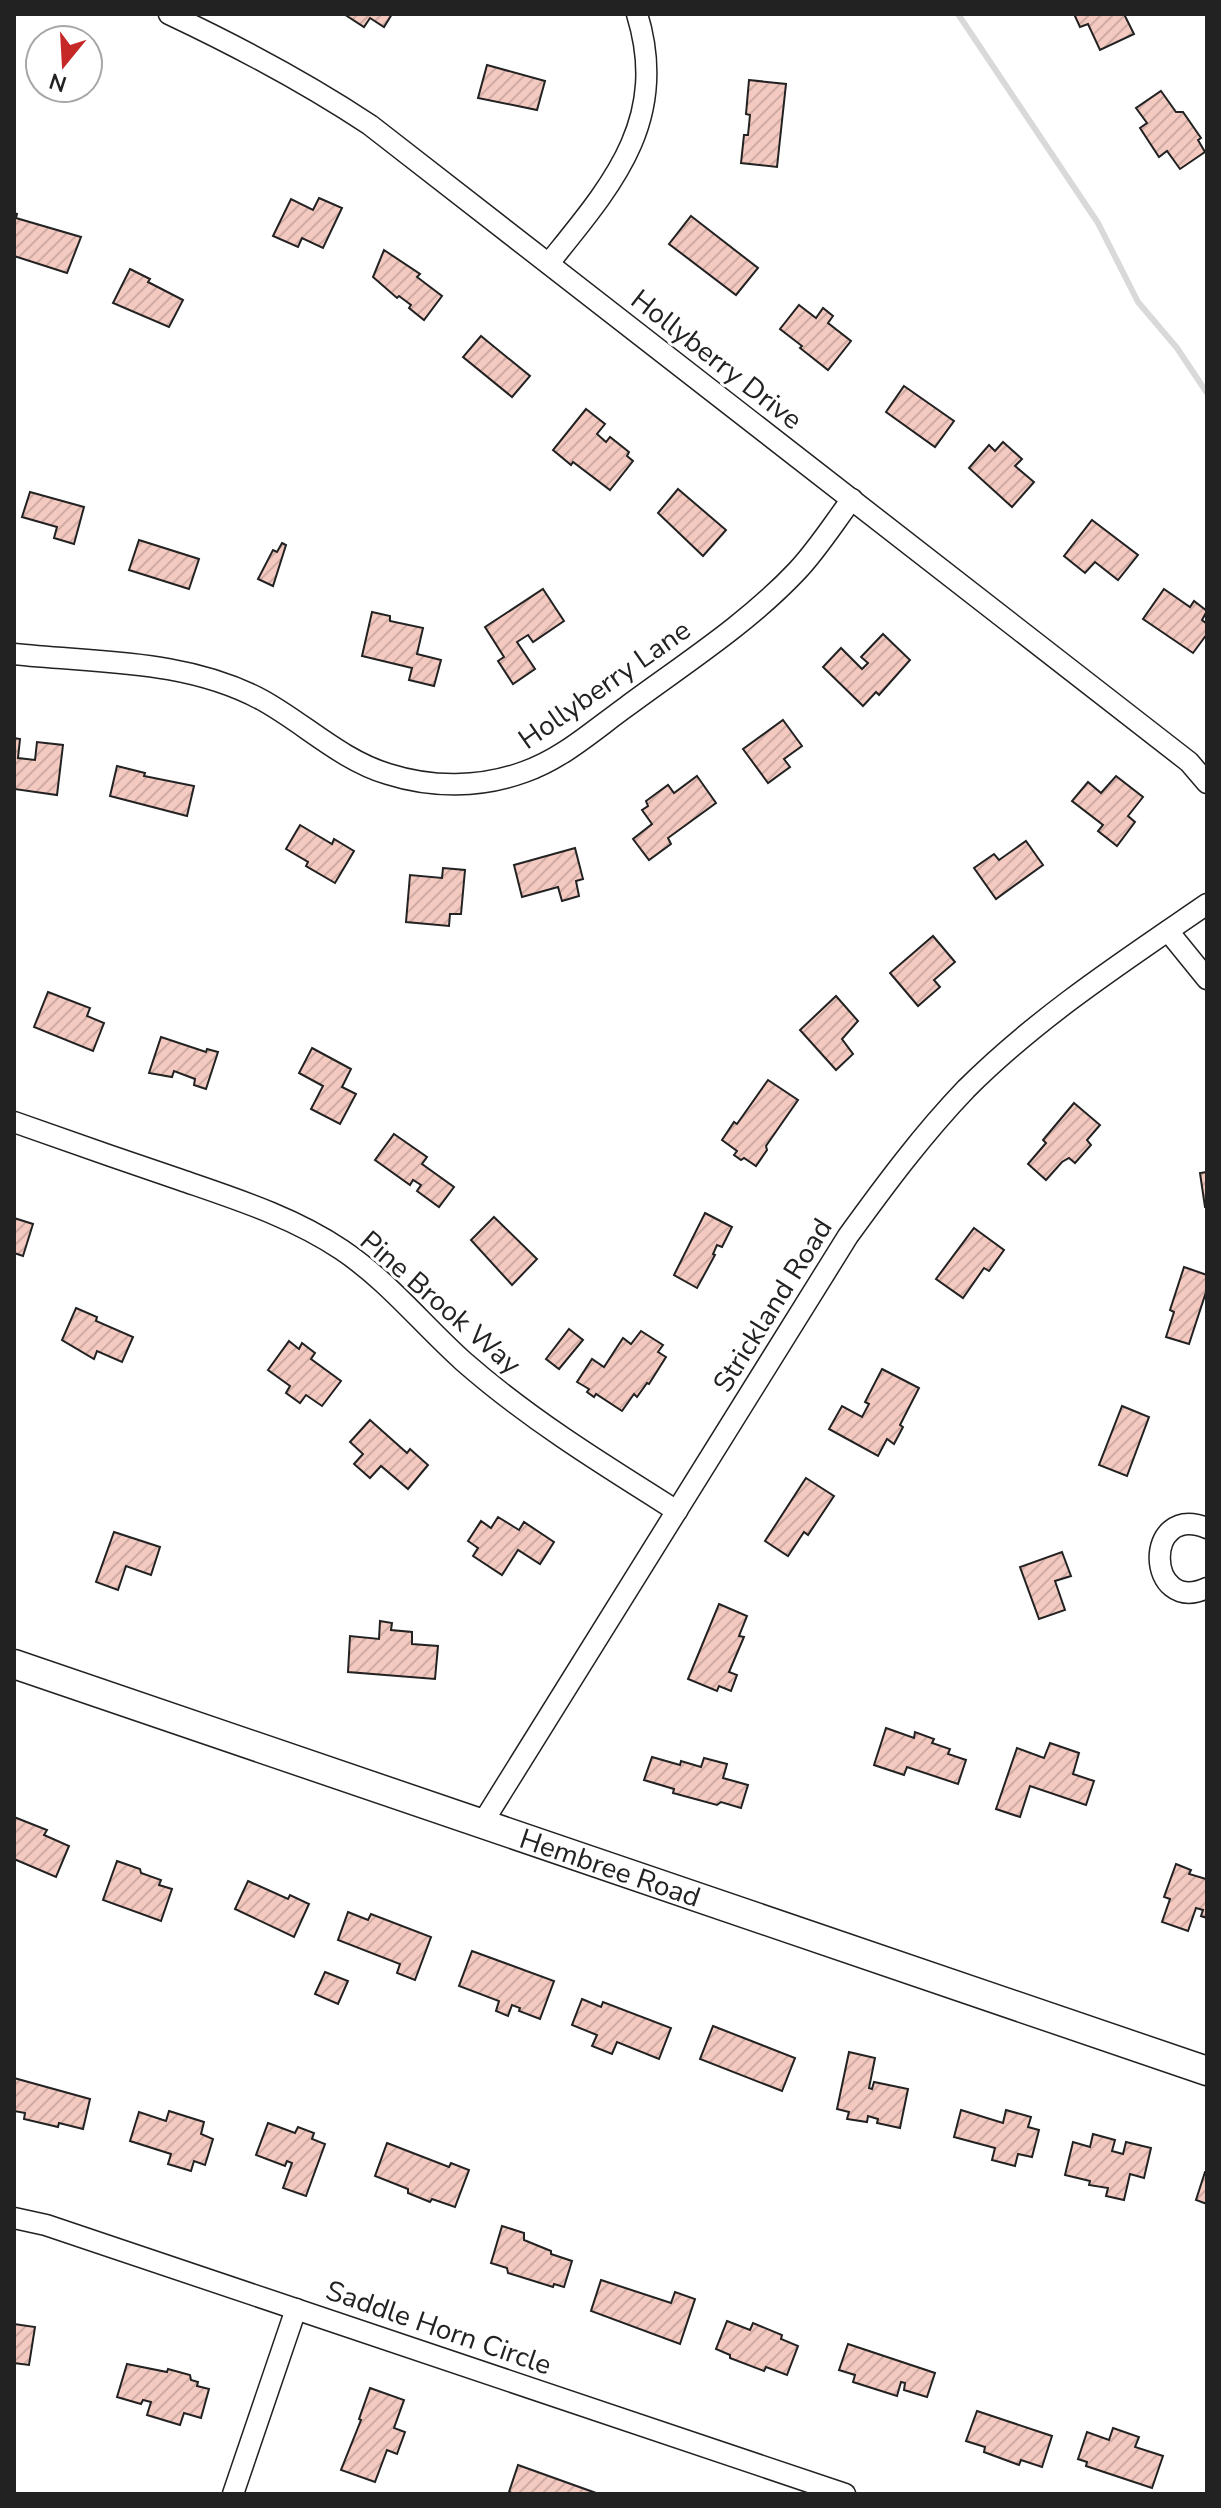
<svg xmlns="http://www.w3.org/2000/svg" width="1221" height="2508" font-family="'Nunito Sans',sans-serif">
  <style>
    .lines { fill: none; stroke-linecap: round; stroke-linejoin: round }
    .stream { stroke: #d9d9d9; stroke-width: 6 }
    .building { fill: url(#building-hatch); stroke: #222; stroke-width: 2 }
    .street-casing { stroke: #222; stroke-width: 23 }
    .secondary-casing { stroke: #222; stroke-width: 31 }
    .street { stroke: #fff; stroke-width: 20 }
    .secondary { stroke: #fff; stroke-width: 28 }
    .labels { text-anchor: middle; stroke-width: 6; stroke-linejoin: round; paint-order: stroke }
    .street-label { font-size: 28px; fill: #222; stroke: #fff }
  </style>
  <defs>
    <pattern id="building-hatch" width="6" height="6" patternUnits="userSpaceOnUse" patternTransform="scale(2)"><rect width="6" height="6" fill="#f3c9c0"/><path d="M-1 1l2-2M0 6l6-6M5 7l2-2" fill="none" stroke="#d0aca5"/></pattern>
  </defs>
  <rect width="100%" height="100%" fill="#fff"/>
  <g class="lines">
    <path class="stream" d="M958 14 1098 223 1138 302 1177 348 1207 393"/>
  </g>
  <g class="building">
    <path d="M344 14H392L384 27 370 18 364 27Z"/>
    <path d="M1074 14H1124L1134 34 1100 50 1088 24 1080 27Z"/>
    <path d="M487 65 545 81 537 110 478 98Z"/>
    <path d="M749 80 786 84 777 167 741 163 744 135H748L750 115 746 114Z"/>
    <path d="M1161 91 1176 112H1183L1201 138 1198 140 1205 152 1180 169 1167 151 1159 157 1140 128 1147 123 1136 108Z"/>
    <path d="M319 198 342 208 323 248 302 238 298 247 273 236 291 199 313 210Z"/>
    <path d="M14 213 17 214 16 218 81 237 67 273 14 256Z"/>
    <path d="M691 216 758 268 736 295 669 244Z"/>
    <path d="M384 250 420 274 417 277 442 296 424 320 409 308 411 305 399 296 397 298 373 277Z"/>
    <path d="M130 269 150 279 148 282 183 300 169 327 113 303Z"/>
    <path d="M799 305 816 318 823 308 833 316 828 323 851 341 828 370 800 348 802 346 780 329Z"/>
    <path d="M481 336 530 376 512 397 463 357Z"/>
    <path d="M904 386 954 421 935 447 886 412Z"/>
    <path d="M586 409 605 424 597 434 606 442 610 437 629 452 627 456 633 461 610 490 573 462 571 465 553 450Z"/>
    <path d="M1003 442 1022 459 1015 466 1034 482 1012 507 969 468 989 445 995 451Z"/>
    <path d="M678 489 726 530 703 556 658 513Z"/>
    <path d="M30 492 84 507 74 544 54 538 57 527 22 517Z"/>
    <path d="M1092 520 1138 555 1118 580 1095 562 1085 573 1064 556Z"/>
    <path d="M139 540 199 559 189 589 129 570Z"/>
    <path d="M282 543 286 545 273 586 258 579 273 550 277 552Z"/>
    <path d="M543 589 564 621 533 642 528 635 517 642 535 669 513 684 498 661 504 657 485 627Z"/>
    <path d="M1164 589 1190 607 1194 601 1207 611 1202 620 1207 624V634L1193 653 1143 619Z"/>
    <path d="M372 612 390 616V621L423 628 417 654 441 660 434 686 409 680 412 668 362 656Z"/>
    <path d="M883 634 910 660 879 695 876 692 863 706 823 667 841 648 862 669 868 663 861 657Z"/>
    <path d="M783 720 802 746 784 759 790 767 768 783 743 749Z"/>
    <path d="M14 738 20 739 18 758 35 760 37 742 63 745 57 795 14 789Z"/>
    <path d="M117 766 145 773 144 776 194 786 187 816 110 796Z"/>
    <path d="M697 776 716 803 668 838 671 844 649 860 633 839 652 824 642 810 648 806 646 801 668 785 674 793Z"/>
    <path d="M1116 776 1143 797 1128 816 1135 822 1117 846 1098 831 1103 825 1072 801 1088 782 1101 793Z"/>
    <path d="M300 825 332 844 334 839 354 851 335 883 306 866 308 862 286 849Z"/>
    <path d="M1026 841 1043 865 996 899 974 868 994 854 999 860Z"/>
    <path d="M575 848 583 879 576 881 579 896 562 901 558 887 522 897 514 865Z"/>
    <path d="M443 868 465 870 461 914H450L449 926 406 922 410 875 442 878Z"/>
    <path d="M933 936 955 962 934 980 940 987 918 1006 890 973Z"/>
    <path d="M48 992 90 1008 87 1016 104 1023 93 1051 34 1027Z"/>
    <path d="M836 996 858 1021 842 1039 853 1054 836 1070 800 1030Z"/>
    <path d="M161 1037 206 1052 207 1049 218 1052 206 1089 194 1085 195 1079 174 1071 172 1077 149 1073Z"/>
    <path d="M312 1048 351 1069 342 1087 356 1094 340 1124 311 1109 323 1086 299 1073Z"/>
    <path d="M768 1080 798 1100 766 1146 767 1150 756 1166 744 1158 741 1160 734 1155 737 1151 722 1140 734 1122 737 1124Z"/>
    <path d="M1074 1103 1100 1125 1087 1140 1091 1145 1075 1163 1069 1158 1062 1162 1046 1180 1028 1164 1046 1143 1043 1140Z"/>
    <path d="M394 1134 427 1157 422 1164 454 1187 439 1207 417 1191 421 1185 413 1180 410 1185 375 1160Z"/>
    <path d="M1207 1172V1207H1205L1200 1173Z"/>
    <path d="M705 1213 732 1227 722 1247 717 1245 713 1254 715 1255 697 1288 674 1275Z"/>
    <path d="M494 1217 537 1259 512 1285 471 1240Z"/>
    <path d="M14 1218 33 1224 23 1256 14 1253Z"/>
    <path d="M974 1228 1004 1250 989 1271 984 1268 963 1298 936 1279Z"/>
    <path d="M1184 1267 1207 1275V1289L1189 1344 1166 1337 1174 1312 1170 1310Z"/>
    <path d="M76 1308 97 1317 96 1321 133 1337 122 1362 97 1351 94 1359 62 1340Z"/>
    <path d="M569 1329 583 1340 559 1369 546 1359Z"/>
    <path d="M641 1331 663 1345 658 1352 666 1357 649 1384 647 1383 637 1397 634 1394 622 1411 596 1394 594 1397 587 1392 589 1389 577 1382 592 1359 604 1367 623 1338 631 1344Z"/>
    <path d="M289 1341 299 1349 302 1343 315 1353 311 1359 341 1381 322 1406 306 1395 300 1403 286 1393 290 1386 268 1370Z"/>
    <path d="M882 1369 919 1388 900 1425 903 1427 894 1444 887 1439 878 1456 829 1429 842 1406 862 1417 869 1404 865 1402Z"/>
    <path d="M1122 1406 1149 1417 1127 1476 1099 1465Z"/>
    <path d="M370 1420 407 1453 410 1449 428 1465 408 1489 381 1466 370 1478 354 1464 363 1454 350 1442Z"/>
    <path d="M806 1478 834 1496 808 1535 804 1532 788 1556 765 1541Z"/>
    <path d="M498 1517 519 1530 524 1522 554 1542 540 1564 518 1550 502 1575 473 1556 478 1548 468 1541 481 1521 491 1528Z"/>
    <path d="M114 1532 160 1547 151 1575 126 1566 118 1590 96 1582Z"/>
    <path d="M1062 1552 1071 1576 1055 1581 1065 1610 1039 1619 1020 1567Z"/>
    <path d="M719 1604 747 1616 739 1636 744 1637 729 1672 737 1675 731 1691 719 1686 717 1691 688 1679Z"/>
    <path d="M380 1621 392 1623 391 1630 412 1632V1644L438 1646 435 1679 348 1672 350 1636 379 1639Z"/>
    <path d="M886 1728 914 1738 915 1732 934 1739 932 1743 950 1749 948 1754 966 1760 958 1784 907 1767 904 1775 874 1765Z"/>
    <path d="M1050 1743 1079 1753 1073 1774 1094 1781 1086 1805 1030 1786 1020 1817 996 1809 1017 1748 1044 1758Z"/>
    <path d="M652 1757 680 1765 681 1761 701 1767 704 1758 727 1764 723 1778 748 1785 741 1808 721 1802 717 1805 673 1793 674 1789 644 1780Z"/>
    <path d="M14 1817 47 1830 44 1835 69 1846 56 1877 14 1859Z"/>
    <path d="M117 1861 140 1869 141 1873 161 1880 159 1885 172 1889 161 1921 103 1900Z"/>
    <path d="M1176 1864 1191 1870 1189 1874 1206 1879 1207 1877V1918L1201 1916 1203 1910 1196 1908 1188 1931 1162 1922 1170 1899 1164 1897Z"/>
    <path d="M248 1881 288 1899 290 1895 309 1904 294 1937 235 1909Z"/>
    <path d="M348 1912 368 1920 371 1914 431 1937 415 1980 397 1973 400 1964 338 1940Z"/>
    <path d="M472 1951 554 1981 540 2019 519 2011 520 2008 512 2005 508 2016 496 2011 499 2001 459 1986Z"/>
    <path d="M325 1972 348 1981 338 2004 315 1994Z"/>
    <path d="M582 1999 601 2007 603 2002 671 2028 659 2059 617 2042 612 2054 592 2046 597 2035 572 2025Z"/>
    <path d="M713 2026 795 2058 782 2091 700 2059Z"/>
    <path d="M849 2052 875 2058 869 2088 872 2089 874 2082 908 2089 900 2128 877 2123 878 2119 868 2116 867 2122 847 2119 849 2112 837 2109Z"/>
    <path d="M14 2078 90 2099 83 2129 59 2123 58 2127 24 2119 25 2113 14 2111Z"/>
    <path d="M961 2110 1003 2123 1006 2110 1031 2117 1028 2127 1039 2130 1032 2157 1018 2154 1015 2166 992 2160 995 2148 954 2137Z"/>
    <path d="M169 2111 204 2122 201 2134 213 2139 205 2165 194 2161 191 2171 168 2164 171 2154 130 2141 139 2112 166 2121Z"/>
    <path d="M268 2123 295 2133 298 2127 314 2133 312 2139 325 2144 306 2196 283 2188 292 2163 287 2161 285 2166 256 2155Z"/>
    <path d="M1093 2134 1115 2140 1112 2151 1123 2154 1126 2142 1151 2148 1144 2178 1130 2174 1124 2200 1106 2196 1108 2188 1089 2185 1090 2181 1065 2175 1073 2142 1090 2147Z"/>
    <path d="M387 2143 449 2167 451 2163 469 2170 455 2207 432 2199 430 2202 408 2193V2189L375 2176Z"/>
    <path d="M1205 2172H1207V2204L1196 2200Z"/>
    <path d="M502 2226 524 2233V2240L551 2251V2254L572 2261 564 2287 554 2284 553 2287 508 2273 507 2268 491 2263Z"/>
    <path d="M601 2280 671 2303 675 2292 695 2299 680 2344 591 2311Z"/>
    <path d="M727 2321 750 2330 753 2323 782 2335 781 2339 798 2346 787 2375 766 2367 764 2371 730 2358V2355L716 2349Z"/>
    <path d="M14 2324 35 2327 29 2365 14 2363Z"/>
    <path d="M848 2344 935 2373 927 2397 904 2390 905 2383 901 2382 897 2396 853 2382 855 2375 839 2370Z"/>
    <path d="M127 2364 167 2372 168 2369 190 2375 191 2380 198 2382 197 2386 209 2389 201 2418 184 2413 180 2425 147 2415 151 2402 143 2400 141 2404 117 2397Z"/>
    <path d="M370 2388 404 2400 394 2428 405 2432 397 2454 387 2450 375 2482 341 2470 361 2420 359 2419Z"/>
    <path d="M977 2411 1052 2436 1042 2467 1021 2460 1019 2465 984 2452 985 2447 966 2441Z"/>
    <path d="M1113 2428 1139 2437 1135 2447 1163 2456 1152 2488 1086 2466 1087 2462 1078 2459 1087 2432 1109 2440Z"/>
    <path d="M518 2465 596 2493 595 2494H515L509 2492Z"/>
  </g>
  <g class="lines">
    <g class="street-casing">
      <g id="street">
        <path d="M169 14C239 47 305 82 370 125L1189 762 1207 783"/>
        <path d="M549 263C611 186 670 121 637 14"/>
        <path d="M14 654C98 663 186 659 262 700 304 723 341 760 388 774 432 788 480 788 524 772 562 759 594 730 626 707 684 664 747 624 797 571 817 550 834 523 852 499"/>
        <path d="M1168 931 1207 979"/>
        <path d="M14 1122C70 1142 125 1161 181 1180 236 1199 293 1217 342 1250 388 1281 422 1324 463 1361 529 1419 602 1464 677 1511"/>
        <path d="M1207 1528C1142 1502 1146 1616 1207 1588"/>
        <path d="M483 1822 848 1236C885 1185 922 1135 966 1089 1038 1017 1124 961 1207 904"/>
        <path d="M14 2218 46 2225 845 2494"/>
        <path d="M233 2494 296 2309"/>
      </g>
    </g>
    <g class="secondary-casing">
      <g id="secondary">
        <path id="s1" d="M14 1664 1207 2071"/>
      </g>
    </g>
    <use href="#street" class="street"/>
    <use href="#secondary" class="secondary"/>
  </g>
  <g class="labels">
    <g class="street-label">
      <text transform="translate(717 359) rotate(38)" y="10">Hollyberry Drive</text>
      <text transform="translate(604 684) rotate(-35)" y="10">Hollyberry Lane</text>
      <text transform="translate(441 1302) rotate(41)" y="10">Pine Brook Way</text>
      <text transform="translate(772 1305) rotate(-58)" y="10">Strickland Road</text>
      <text dy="10" stroke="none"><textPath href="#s1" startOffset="630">Hembree Road</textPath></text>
      <text transform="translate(439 2327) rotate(19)" y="10">Saddle Horn Circle</text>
    </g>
  </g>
  <rect width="1221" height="2508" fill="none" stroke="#222222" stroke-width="32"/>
  <g transform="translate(64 64) rotate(198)"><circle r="38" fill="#ffffff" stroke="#a7a7a7" stroke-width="2"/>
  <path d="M0-6L14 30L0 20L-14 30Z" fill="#c62828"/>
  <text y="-12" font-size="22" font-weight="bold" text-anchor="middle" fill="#222222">N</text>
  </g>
</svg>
